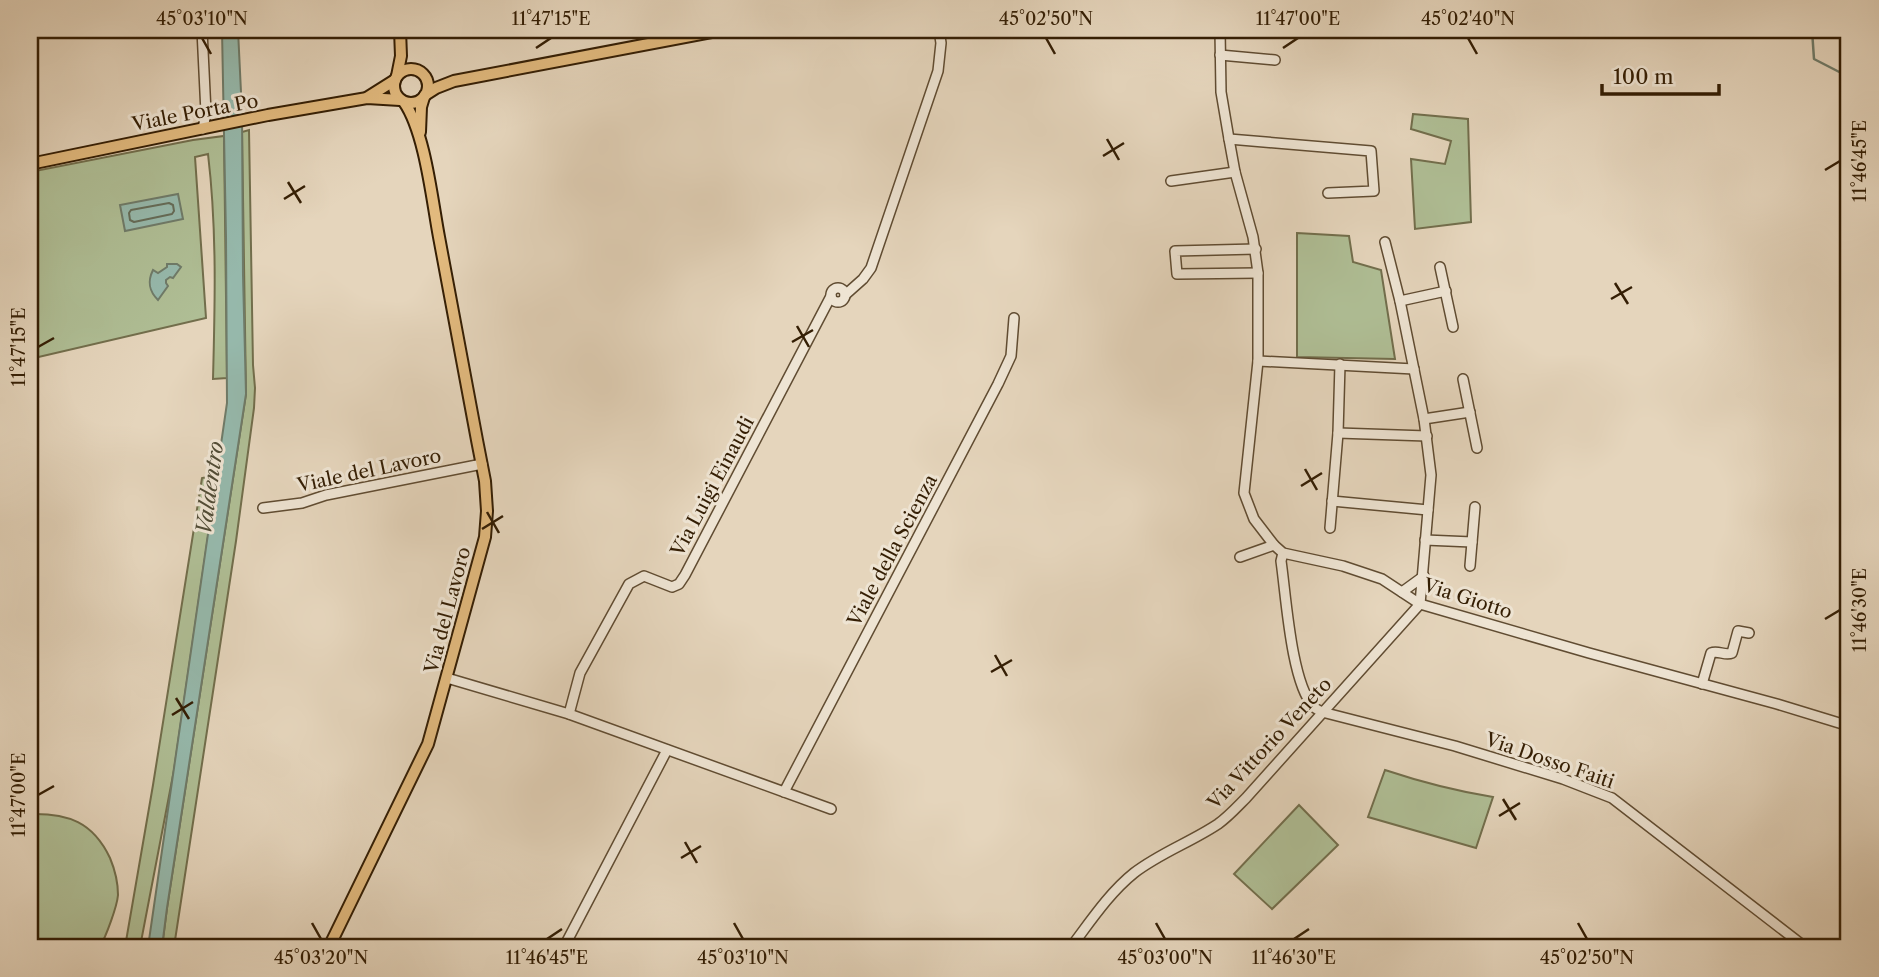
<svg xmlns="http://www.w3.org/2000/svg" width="1879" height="977" font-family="'Libre Caslon Text',serif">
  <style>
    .green { fill: #afbe95; stroke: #726e4c; stroke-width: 2 }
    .water { fill: #96b9ac; stroke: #6f7b69; stroke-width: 2 }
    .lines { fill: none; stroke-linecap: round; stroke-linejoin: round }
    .shore { stroke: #656c58; stroke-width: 2 }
    .stream { stroke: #6f7b69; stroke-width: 2.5 }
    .minor-casing { stroke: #604c32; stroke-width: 12 }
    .major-casing { stroke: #341e04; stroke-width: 14 }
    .minor { stroke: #eee4d3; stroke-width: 9 }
    .major { stroke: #e2ba7e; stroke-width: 10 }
    .ticks { fill: none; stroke: #341e04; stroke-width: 2.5 }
    .labels { text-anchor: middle; stroke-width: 6; stroke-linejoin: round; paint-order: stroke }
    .street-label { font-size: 19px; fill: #341e04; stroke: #eee4d3 }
    .water-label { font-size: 21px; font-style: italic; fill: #514c36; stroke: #eee4d3 }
    .neatline { fill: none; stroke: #341e04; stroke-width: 2.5 }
    .ticks-label { font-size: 18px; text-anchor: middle; fill: #341e04 }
  </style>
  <rect width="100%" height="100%" fill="#e5d5bc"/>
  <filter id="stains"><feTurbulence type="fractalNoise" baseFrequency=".00286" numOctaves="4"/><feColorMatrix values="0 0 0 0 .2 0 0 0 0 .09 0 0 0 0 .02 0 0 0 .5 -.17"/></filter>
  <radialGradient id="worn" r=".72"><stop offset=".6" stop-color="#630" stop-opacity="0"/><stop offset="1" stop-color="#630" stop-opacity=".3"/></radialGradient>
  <g class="green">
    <path d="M1413 114 1468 119 1471 222 1415 229 1411 159 1445 164 1451 141 1411 129Z"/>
    <path d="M249 130 253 365 255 388 254 408 236 541 174 947H162L167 908 246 394 242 132Z"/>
    <path d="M224 136 227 378 213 379C215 304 217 229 208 154L195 157 206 318 30 359V172L193 140Z"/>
    <path d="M1297 233 1349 236 1353 262 1381 270 1395 359 1297 357Z"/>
    <path d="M217 475 174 770 140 947H125L153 785 202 478Z"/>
    <path d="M1385 770C1421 782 1456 791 1493 797L1476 848 1368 817Z"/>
    <path d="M1299 805 1338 845 1272 909 1234 874Z"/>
    <path d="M30 814C68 813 93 822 110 858 115 870 118 883 118 895 117 907 106 936 100 947H30Z"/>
  </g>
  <g class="water">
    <path d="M222 30H238L242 113 243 275 246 394 167 908 162 947H148L227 403 226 237Z"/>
    <path d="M178 194 183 219 125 231 120 205Z"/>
    <path d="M167 264H177L181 267 173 278 170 277 166 280V283L168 286 158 300C149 291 147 282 153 270L158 273 167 267Z"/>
  </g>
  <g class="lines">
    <path class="shore" d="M169 203 173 205 174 211 172 214 134 222 130 220 129 213 131 210Z"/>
    <path class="stream" d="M1812 30 1814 59 1849 77"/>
    <g class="minor-casing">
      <g id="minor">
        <path d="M202 30 206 113 203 129"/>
        <path d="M1220 30 1221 92 1229 139 1235 172 1253 237 1258 273V361L1244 493 1254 519 1274 545 1283 553 1343 566 1382 579 1420 604 1589 653 1777 704 1849 726"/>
        <path d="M1220 55 1275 60"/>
        <path d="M1229 139 1371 151 1374 191 1328 193"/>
        <path d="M1171 181 1235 172"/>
        <path d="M1256 249 1175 251 1177 274 1258 273"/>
        <path d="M1440 267 1453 327"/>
        <circle cx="838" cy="295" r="7"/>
        <path d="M845 295 863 279 871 268 938 71 941 43 939 30"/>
        <path d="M1400 301 1446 291"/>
        <path d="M1258 361 1414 369"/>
        <path d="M1463 379 1477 448"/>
        <path d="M1424 419 1470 412"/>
        <path d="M1338 433 1427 436"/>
        <path d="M1332 501 1428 510"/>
        <path d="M263 508 302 503 326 495 482 464"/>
        <path d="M1330 528 1338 433 1340 364"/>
        <path d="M1425 540 1472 542"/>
        <path d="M1283 553 1281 561C1286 595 1291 682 1313 706 1314 708 1320 711 1322 712L1455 746 1563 779 1612 798 1805 947"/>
        <path d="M1240 557 1274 545"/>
        <path d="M1470 566 1475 507"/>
        <path d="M1402 592 1424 576"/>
        <path d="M447 678 569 714 831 809"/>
        <path d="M1702 684 1711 653C1718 650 1725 656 1732 653L1738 631 1749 633"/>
        <path d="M569 714 580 673 629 584 644 576 672 587 679 584 685 575 831 296"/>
        <path d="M784 792 998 384 1011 356 1014 318"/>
        <path d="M564 947 667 750"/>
        <path d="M1071 947C1090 922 1109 893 1134 873 1160 853 1191 842 1218 824 1228 817 1237 807 1246 798L1420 604 1431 475 1424 419 1400 301 1385 242"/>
      </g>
    </g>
    <g class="major-casing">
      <g id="major">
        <circle cx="411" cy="86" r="17"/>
        <path d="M397 76 401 56 400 30"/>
        <path d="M425 95 436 88 454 81 722 30"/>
        <path d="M368 97 395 80"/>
        <path d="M420 132 421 107 424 97"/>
        <path d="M30 164 268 115 367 98 400 100"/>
        <path d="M329 947 428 744 485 537 487 511 485 481C469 400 454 319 439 237 432 200 425 132 404 102"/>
      </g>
    </g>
    <use href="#minor" class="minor"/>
    <use href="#major" class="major"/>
  </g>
  <path class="ticks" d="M202 38 211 54M1046 38 1055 54M1468 38 1477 54M536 48 551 38M1283 48 1298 38M1107 139 1119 160M1103 156 1124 143M1825 170 1840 161M288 182 301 203M284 199 305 186M1615 283 1628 304M1611 299 1632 287M797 326 809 347M792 342 813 330M38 347 54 338M1305 469 1317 490M1301 486 1322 473M487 512 499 533M482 529 503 516M1825 619 1840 610M995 655 1007 676M991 672 1012 660M176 698 189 719M172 715 193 702M38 795 54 786M1503 799 1516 820M1499 816 1520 803M685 842 697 863M681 858 701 846M312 923 321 939M734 923 743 939M1156 923 1165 939M1578 923 1587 939M547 939 562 929M1294 939 1309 929"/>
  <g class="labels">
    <g class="street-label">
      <text transform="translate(195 112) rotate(-11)" y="7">Viale Porta Po</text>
      <text transform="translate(369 470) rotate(-12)" y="7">Viale del Lavoro</text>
      <text transform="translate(712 486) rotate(-62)" y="7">Via Luigi Einaudi</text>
      <text transform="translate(892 550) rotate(-62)" y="7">Viale della Scienza</text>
      <text transform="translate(1468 598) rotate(18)" y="7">Via Giotto</text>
      <text transform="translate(447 610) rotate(-75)" y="7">Via del Lavoro</text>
      <text transform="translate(1269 743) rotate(-47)" y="7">Via Vittorio Veneto</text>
      <text transform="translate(1550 760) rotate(19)" y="7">Via Dosso Faiti</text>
    </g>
    <g class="water-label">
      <text transform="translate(210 488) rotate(-82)" y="7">Valdentro</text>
    </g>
  </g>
  <rect width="1879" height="977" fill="none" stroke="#e5d5bc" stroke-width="77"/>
  <path d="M1602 84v10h117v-10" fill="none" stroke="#341e04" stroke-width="3.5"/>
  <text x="1613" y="84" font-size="21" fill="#341e04" stroke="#eee4d3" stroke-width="5" paint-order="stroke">100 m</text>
  <rect x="38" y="38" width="1802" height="901" class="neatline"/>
  <g class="ticks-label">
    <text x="202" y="25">45°03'10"N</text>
    <text x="551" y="25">11°47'15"E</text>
    <text x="1046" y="25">45°02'50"N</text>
    <text x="1298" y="25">11°47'00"E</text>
    <text x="1468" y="25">45°02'40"N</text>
    <text transform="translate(1860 161) rotate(-90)" y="6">11°46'45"E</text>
    <text transform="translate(19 347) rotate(-90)" y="6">11°47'15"E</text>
    <text transform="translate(1860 610) rotate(-90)" y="6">11°46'30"E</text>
    <text transform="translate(19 795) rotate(-90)" y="6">11°47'00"E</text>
    <text x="321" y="964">45°03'20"N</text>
    <text x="547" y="964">11°46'45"E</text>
    <text x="743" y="964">45°03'10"N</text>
    <text x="1165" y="964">45°03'00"N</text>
    <text x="1294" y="964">11°46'30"E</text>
    <text x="1587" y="964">45°02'50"N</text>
  </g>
  <rect width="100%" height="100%" filter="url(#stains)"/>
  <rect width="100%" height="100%" fill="url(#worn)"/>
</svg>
